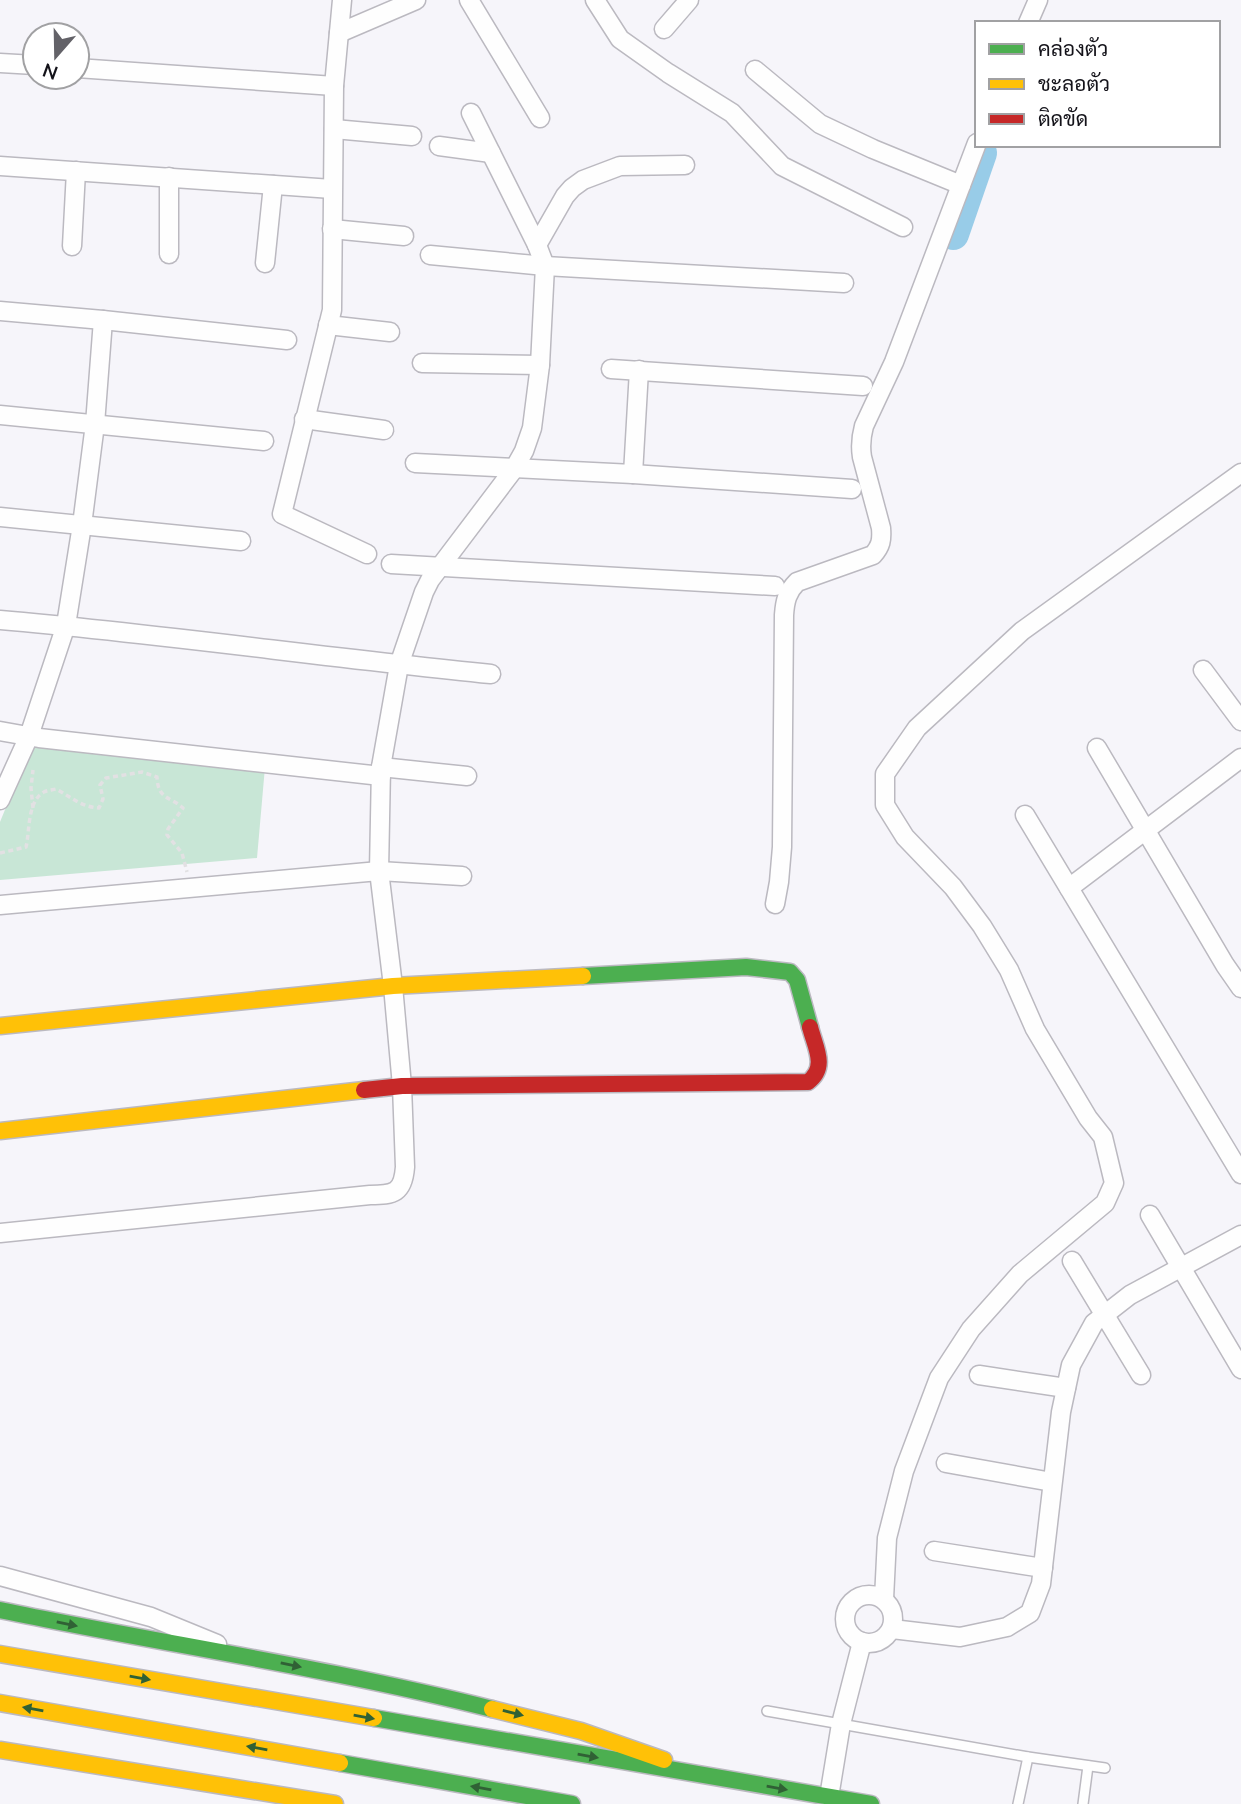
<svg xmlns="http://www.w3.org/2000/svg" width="1241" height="1804" font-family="Mulish,Sarabun,sans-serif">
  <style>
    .green { fill: #c8e6d6 }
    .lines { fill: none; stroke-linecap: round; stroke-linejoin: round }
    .river { stroke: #98cce8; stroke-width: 32 }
    .lane-casing { stroke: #bbb9c0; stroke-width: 12 }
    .street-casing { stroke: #bbb9c0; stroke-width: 21 }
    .fast-casing { stroke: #bbb9c0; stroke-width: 19 }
    .slow-casing { stroke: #bbb9c0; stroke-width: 19 }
    .jam-casing { stroke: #bbb9c0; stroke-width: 19 }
    .path { stroke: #e2e1e3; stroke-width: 3.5; stroke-dasharray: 5 3.5; stroke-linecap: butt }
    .lane { stroke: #fefefe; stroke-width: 9 }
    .street { stroke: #fefefe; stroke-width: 18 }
    .fast { stroke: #4caf50; stroke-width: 16 }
    .slow { stroke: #ffc107; stroke-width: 16 }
    .jam { stroke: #c62828; stroke-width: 16 }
    .oneway { fill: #306135 }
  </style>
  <rect width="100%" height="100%" fill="#f6f5fa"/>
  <path class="green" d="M31 746 265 767 257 858 0 880V822Z"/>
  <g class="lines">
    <path class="river" d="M953 234 981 153"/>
    <g class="lane-casing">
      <g id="lane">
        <path d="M767 1711 1028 1757 1105 1768"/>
        <path d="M1018 1804 1028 1757"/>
        <path d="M1083 1804 1088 1766"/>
      </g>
    </g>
    <g class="street-casing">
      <g id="street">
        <path d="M342 0 334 86 332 310 282 514 367 554"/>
        <path d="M469 0 540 118"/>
        <path d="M595 0 620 39 668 73 732 113 782 166 903 227"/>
        <path d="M1028 23 1038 0"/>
        <path d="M664 29 689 0"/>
        <path d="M339 33 416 0"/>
        <path d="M0 63 35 65"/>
        <path d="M77 68 334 86"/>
        <path d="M755 70 820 124 873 149 961 185"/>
        <path d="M471 113 537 245"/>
        <path d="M334 129 412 136"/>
        <path d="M439 146 491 153"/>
        <path d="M0 166 332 189"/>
        <path d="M332 229 404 236"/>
        <path d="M72 246 76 171"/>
        <path d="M169 254V177"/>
        <path d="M430 255 545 266 844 283"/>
        <path d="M265 263 273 185"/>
        <path d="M0 311 103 320 287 340"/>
        <path d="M328 325 390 332"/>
        <path d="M422 363 540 365"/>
        <path d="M611 369 863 386"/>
        <path d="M0 415 264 441"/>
        <path d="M304 419 384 430"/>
        <path d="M415 463 633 474 852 489"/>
        <path d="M633 474 639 370"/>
        <path d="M0 517 241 541"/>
        <path d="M391 564 775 586"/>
        <path d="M0 620C164 634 327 658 491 674"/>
        <path d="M1203 670 1241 721"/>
        <path d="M0 731 39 738 381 776"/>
        <path d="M1097 748 1225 965 1241 988"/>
        <path d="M381 767 467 776"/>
        <path d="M0 800 29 736 66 625 82 525 95 424 103 320"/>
        <path d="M1025 815 1241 1174"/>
        <path d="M1069 888 1241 758"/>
        <path d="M775 904 779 882 782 847 784 615C785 601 787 592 797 582L873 555C881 546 882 540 881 528L862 457C860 445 861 437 864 426L894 362 977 143"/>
        <path d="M0 905 379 871 462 876"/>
        <path d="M1150 1215 1241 1369"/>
        <path d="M0 1233 370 1195C394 1195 403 1193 405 1167L402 1086 393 986 379 871 381 767 399 665 424 592 430 580 514 469 524 451 532 428 540 365 545 266 537 245 565 196 572 188 583 180 620 166 685 165"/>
        <path d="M1072 1261 1141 1375"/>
        <path d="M979 1375 1066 1388"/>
        <path d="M946 1463 1052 1482"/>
        <path d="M934 1551 1043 1568"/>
        <path d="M0 1576 151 1617 217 1644"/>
        <circle cx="869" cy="1619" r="24"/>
        <path d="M884 1599 887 1538 904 1471 939 1378 971 1329 1020 1274 1105 1203 1114 1183 1103 1137 1088 1118 1035 1029 1009 970 982 926 953 887 905 837 885 805V774L917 728 1022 631 1241 473"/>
        <path d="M892 1629 960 1637 1007 1627 1030 1613 1041 1584 1061 1412 1071 1365 1094 1323 1130 1295 1241 1235"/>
        <path d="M829 1797 841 1724 862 1642"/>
      </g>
    </g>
    <g class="fast-casing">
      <g id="fast">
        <path d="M583 976 746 967 790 972 797 980 810 1027"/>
        <path d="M0 1610C164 1644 330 1668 492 1709"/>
        <path d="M374 1718 871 1804"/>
        <path d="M340 1763 572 1804"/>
      </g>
    </g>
    <g class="slow-casing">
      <g id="slow">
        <path d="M0 1026 393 986 583 976"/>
        <path d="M0 1131 364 1090"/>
        <path d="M0 1654 374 1718"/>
        <path d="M0 1703 340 1763"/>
        <path d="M492 1709 581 1731 664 1760"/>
        <path d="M0 1750 335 1804"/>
      </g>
    </g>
    <g class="jam-casing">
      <path id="jam" d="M364 1090 402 1086 808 1082C828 1067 815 1047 810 1027"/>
    </g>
    <g class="path">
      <path d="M33 808 31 788 33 770"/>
      <path d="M0 853 26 847C30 831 27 801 44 792 48 790 52 790 56 789 71 797 81 807 99 808L103 799 100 785 106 778 142 772 157 777C158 800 170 796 183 808L168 829 167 835 182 853 187 872"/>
    </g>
    <use href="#lane" class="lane"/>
    <use href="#street" class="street"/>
    <use href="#fast" class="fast"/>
    <use href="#slow" class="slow"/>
    <use href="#jam" class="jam"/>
  </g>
  <defs><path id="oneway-solid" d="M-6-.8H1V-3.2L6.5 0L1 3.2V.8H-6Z" transform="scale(1.75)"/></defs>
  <g class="oneway">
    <use href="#oneway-solid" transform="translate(67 1624) rotate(12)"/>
    <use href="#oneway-solid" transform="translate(291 1665) rotate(12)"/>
    <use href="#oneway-solid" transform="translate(140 1678) rotate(10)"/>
    <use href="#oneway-solid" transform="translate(33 1709) rotate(-170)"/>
    <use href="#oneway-solid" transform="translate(513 1713) rotate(14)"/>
    <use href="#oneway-solid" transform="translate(364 1717) rotate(10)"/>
    <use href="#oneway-solid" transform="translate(257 1748) rotate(-170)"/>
    <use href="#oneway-solid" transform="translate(588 1756) rotate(10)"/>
    <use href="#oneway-solid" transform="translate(481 1788) rotate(-170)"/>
    <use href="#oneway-solid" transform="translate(777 1788) rotate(10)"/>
  </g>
  <rect x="975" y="21" width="245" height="126" fill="#ffffff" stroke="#a1a1a3" stroke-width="2"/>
  <rect x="989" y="44" width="35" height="10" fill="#4caf50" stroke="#a1a1a3" stroke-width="2"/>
  <text x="1038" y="56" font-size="21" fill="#14131a">คล่องตัว</text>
  <rect x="989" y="79" width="35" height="10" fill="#ffc107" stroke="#a1a1a3" stroke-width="2"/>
  <text x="1038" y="91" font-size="21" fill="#14131a">ชะลอตัว</text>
  <rect x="989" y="114" width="35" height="10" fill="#c62828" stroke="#a1a1a3" stroke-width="2"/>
  <text x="1038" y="126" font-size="21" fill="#14131a">ติดขัด</text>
  <g transform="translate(56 56) rotate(200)"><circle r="33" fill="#ffffff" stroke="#a1a1a3" stroke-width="2"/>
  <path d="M0-5L12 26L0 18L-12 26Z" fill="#636268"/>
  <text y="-10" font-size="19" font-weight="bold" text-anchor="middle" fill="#14131a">N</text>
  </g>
</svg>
